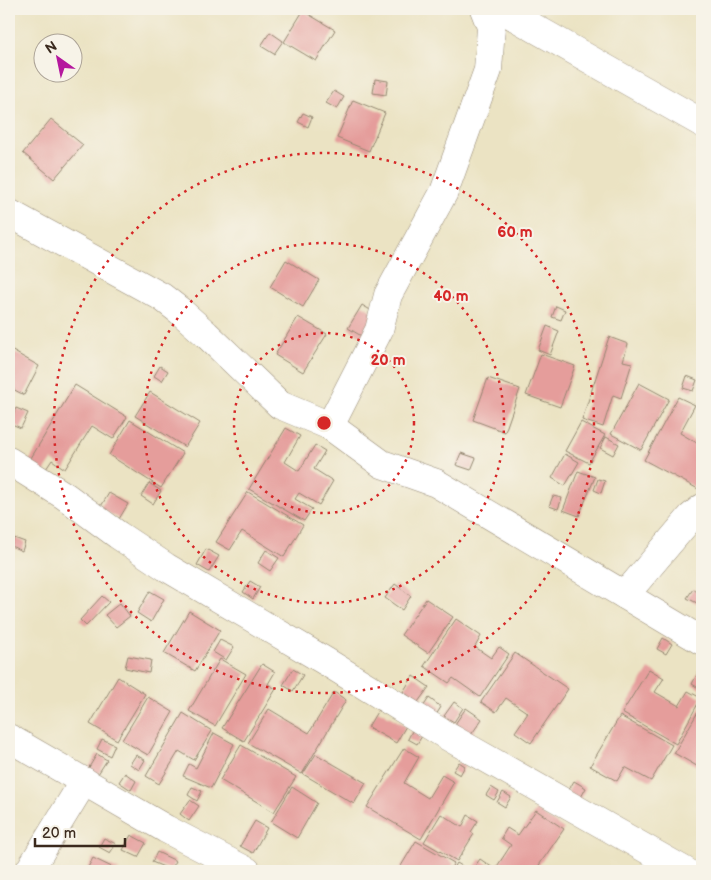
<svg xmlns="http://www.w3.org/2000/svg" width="711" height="880" font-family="'Balsamiq Sans',sans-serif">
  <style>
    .building { fill: #e59d9b }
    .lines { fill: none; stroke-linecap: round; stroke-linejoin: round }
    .minor-casing { stroke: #938670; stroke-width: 29 }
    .minor { stroke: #fff; stroke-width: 28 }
    .ring { fill: none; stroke: #d62828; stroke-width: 2.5; stroke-dasharray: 2.5 5 }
    .centre { fill: #d62828; stroke: #f7f3e8; stroke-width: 2.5 }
    .ring-label { font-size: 15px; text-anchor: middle; font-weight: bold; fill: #d62828; stroke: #f7f3e8; stroke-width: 4; stroke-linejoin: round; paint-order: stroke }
  </style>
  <rect width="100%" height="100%" fill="#f7f3e8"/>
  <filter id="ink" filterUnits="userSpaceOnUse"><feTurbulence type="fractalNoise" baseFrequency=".02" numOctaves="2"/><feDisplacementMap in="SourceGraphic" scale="10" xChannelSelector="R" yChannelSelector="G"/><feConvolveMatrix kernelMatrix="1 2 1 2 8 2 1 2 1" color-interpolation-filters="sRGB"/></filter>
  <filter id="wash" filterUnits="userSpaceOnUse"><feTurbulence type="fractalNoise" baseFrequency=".0096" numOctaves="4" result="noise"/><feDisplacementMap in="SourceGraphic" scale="20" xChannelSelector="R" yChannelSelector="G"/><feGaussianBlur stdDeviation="1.12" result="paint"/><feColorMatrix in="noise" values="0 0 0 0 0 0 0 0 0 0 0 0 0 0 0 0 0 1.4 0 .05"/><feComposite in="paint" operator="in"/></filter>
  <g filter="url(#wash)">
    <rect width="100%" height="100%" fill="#ebe3c3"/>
    <g id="blocks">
      <g class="building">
        <path d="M303 11 335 30 316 61 284 42Z"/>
        <path d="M270 32 283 41 274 54 261 46Z"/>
        <path d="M375 79 388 81 386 95 373 93Z"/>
        <path d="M334 91 344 97 337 109 326 103Z"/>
        <path d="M353 100 385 113 369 151 337 138Z"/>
        <path d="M303 113 312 117 308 127 298 122Z"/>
        <path d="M51 119 83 145 54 179 23 153Z"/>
        <path d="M286 260 319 280 303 307 270 287Z"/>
        <path d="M362 305 377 314 363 337 348 328Z"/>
        <path d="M556 306 565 310 561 320 552 317Z"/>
        <path d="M298 317 327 334 303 372 275 355Z"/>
        <path d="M547 326 559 331 550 355 538 350Z"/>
        <path d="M609 337 628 344 623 361 632 363 621 398 613 395 603 427 582 420Z"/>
        <path d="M9 349 39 366 24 395 9 387Z"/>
        <path d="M541 354 575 366 560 407 526 395Z"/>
        <path d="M160 366 168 371 162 381 154 376Z"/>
        <path d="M687 376 697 380 693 391 683 388Z"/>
        <path d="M488 378 520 389 505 432 473 420Z"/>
        <path d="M639 383 669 399 641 450 611 434Z"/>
        <path d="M75 385 127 417 113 439 92 426 65 469 52 460 44 472 28 463Z"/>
        <path d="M150 392 200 423 185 447 135 416Z"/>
        <path d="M678 397 695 405 680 433 702 446V486L700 490 644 460Z"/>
        <path d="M16 408 28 413 21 428 9 423Z"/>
        <path d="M130 420 183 453 161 488 109 455Z"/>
        <path d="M581 422 605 435 589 463 565 451Z"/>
        <path d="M286 428 300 436 285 462 299 471 315 445 325 451 314 469 333 481 319 505 299 493 295 499 312 509 304 521 249 489Z"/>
        <path d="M606 437 619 444 613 455 600 448Z"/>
        <path d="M461 453 476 458 471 470 456 465Z"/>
        <path d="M565 454 579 462 565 486 552 478Z"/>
        <path d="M578 471 595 477 579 516 563 510Z"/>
        <path d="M598 479 605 481 601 493 594 490Z"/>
        <path d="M149 483 161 491 153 504 141 496Z"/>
        <path d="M248 492 303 525 284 557 242 531 230 550 216 542Z"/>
        <path d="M109 493 128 504 119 519 100 508Z"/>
        <path d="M553 496 562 498 558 509 549 506Z"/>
        <path d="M14 538 25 542 22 551 11 546Z"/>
        <path d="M206 549 219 556 209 572 197 565Z"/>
        <path d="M266 550 279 558 270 571 258 563Z"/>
        <path d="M250 581 260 587 253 599 243 592Z"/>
        <path d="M395 584 411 596 402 610 385 598Z"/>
        <path d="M693 589 702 595 699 604 687 598Z"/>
        <path d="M150 591 164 599 151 622 137 613Z"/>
        <path d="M102 596 109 602 86 626 80 620Z"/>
        <path d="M426 599 453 617 428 653 401 635Z"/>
        <path d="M120 603 130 616 116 627 105 615Z"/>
        <path d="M189 611 220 630 195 671 164 653Z"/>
        <path d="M456 619 481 636 475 647 491 658 499 647 509 654 480 697 453 678 449 683 424 666Z"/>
        <path d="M663 638 672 644 666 654 657 649Z"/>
        <path d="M220 640 234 647 226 660 213 652Z"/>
        <path d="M515 653 568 689 531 743 515 732 528 713 506 698 496 712 481 702Z"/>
        <path d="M128 656 151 660 149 673 125 668Z"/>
        <path d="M220 659 246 674 215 726 189 711Z"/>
        <path d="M262 664 275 672 268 684 276 689 244 741 222 728Z"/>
        <path d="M702 665V690L692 684Z"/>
        <path d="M293 669 303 675 293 691 283 685Z"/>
        <path d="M649 669 664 678 655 692 679 706 688 691 701 698 676 744 622 713Z"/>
        <path d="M413 676 429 687 418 702 403 692Z"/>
        <path d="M118 677 145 694 117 740 90 724Z"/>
        <path d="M334 692 346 700 302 774 248 743 269 709 309 733Z"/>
        <path d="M148 697 173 712 148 755 122 740Z"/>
        <path d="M429 698 441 707 436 715 423 707Z"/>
        <path d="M454 702 463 708 454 722 444 716Z"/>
        <path d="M702 705V769L674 753Z"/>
        <path d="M466 708 482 719 471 735 455 724Z"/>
        <path d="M378 710 406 726 396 743 368 727Z"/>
        <path d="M183 713 212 731 194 760 179 751 159 784 146 776Z"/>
        <path d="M620 716 672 745 651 781 625 767 617 781 590 766Z"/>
        <path d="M412 731 422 736 417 744 408 739Z"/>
        <path d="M214 733 234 744 211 788 183 776 189 764 196 768Z"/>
        <path d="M102 739 115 745 110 756 97 749Z"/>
        <path d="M241 745 296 777 274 812 220 780Z"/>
        <path d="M404 748 419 757 404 783 428 798 442 775 454 782 421 839 367 807Z"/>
        <path d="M97 754 107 760 98 774 88 769Z"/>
        <path d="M316 754 366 783 354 804 303 774Z"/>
        <path d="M136 755 145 760 139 770 130 764Z"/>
        <path d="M459 762 465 766 460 775 453 771Z"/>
        <path d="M125 773 136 781 131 790 119 782Z"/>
        <path d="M574 781 586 788 579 801 567 793Z"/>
        <path d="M192 787 202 791 197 801 188 795Z"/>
        <path d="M292 787 317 803 297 838 271 822Z"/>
        <path d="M491 787 499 792 494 800 486 795Z"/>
        <path d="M503 792 511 797 505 807 497 802Z"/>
        <path d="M190 800 199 806 189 821 180 814Z"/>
        <path d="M536 810 564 829 535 871H494L511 845 501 838 507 828 518 835Z"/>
        <path d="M441 814 462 827 468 815 478 821 471 832 474 834 457 861 424 842Z"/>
        <path d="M255 821 267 828 253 853 240 846Z"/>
        <path d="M131 835 146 843 138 857 123 850Z"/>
        <path d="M104 838 116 844 110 853 99 847Z"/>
        <path d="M416 841 454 863 449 871H398Z"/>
        <path d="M157 852 176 861 171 870 152 862Z"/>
        <path d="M93 858 120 871H86Z"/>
        <path d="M480 859 493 868 490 871 472 870Z"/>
        <path d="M457 863 470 871H452Z"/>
      </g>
    </g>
  </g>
  <g filter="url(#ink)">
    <use href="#blocks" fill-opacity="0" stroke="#938670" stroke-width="1"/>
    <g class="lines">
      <g class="minor-casing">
        <g id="minor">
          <path d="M501 9 702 123"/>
          <path d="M9 213 162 297 180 311 206 334 280 405 330 426 382 464 436 483 702 641"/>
          <path d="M330 426 379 330 388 295 444 192 488 70 491 27 484 9"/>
          <path d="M9 461 65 496 118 535 166 567 325 661 447 736 685 871"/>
          <path d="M625 595 691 517 702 508"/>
          <path d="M9 738 166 829 247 871"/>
          <path d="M29 871 84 781"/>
        </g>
      </g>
      <use href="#minor" class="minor"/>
    </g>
  </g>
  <g class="ring">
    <circle cx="324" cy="423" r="90"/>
    <circle cx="324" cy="423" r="180"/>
    <circle cx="324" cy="423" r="270"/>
  </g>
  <circle cx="324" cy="423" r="8" class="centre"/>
  <g class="ring-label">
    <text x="515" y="237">60 m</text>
    <text x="451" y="301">40 m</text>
    <text x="388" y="365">20 m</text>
  </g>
  <rect width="711" height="880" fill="none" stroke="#f7f3e8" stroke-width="30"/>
  <g transform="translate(58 58) rotate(327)"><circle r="24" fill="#f7f3e8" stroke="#aca397"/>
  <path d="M0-4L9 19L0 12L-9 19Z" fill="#b5179e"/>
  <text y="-8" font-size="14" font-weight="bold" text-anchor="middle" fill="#3b2a1e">N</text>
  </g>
  <path d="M35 838v8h90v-8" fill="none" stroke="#3b2a1e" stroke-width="2.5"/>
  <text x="42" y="838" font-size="15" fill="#3b2a1e" stroke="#f7f3e8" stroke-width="4" paint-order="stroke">20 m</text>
</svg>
